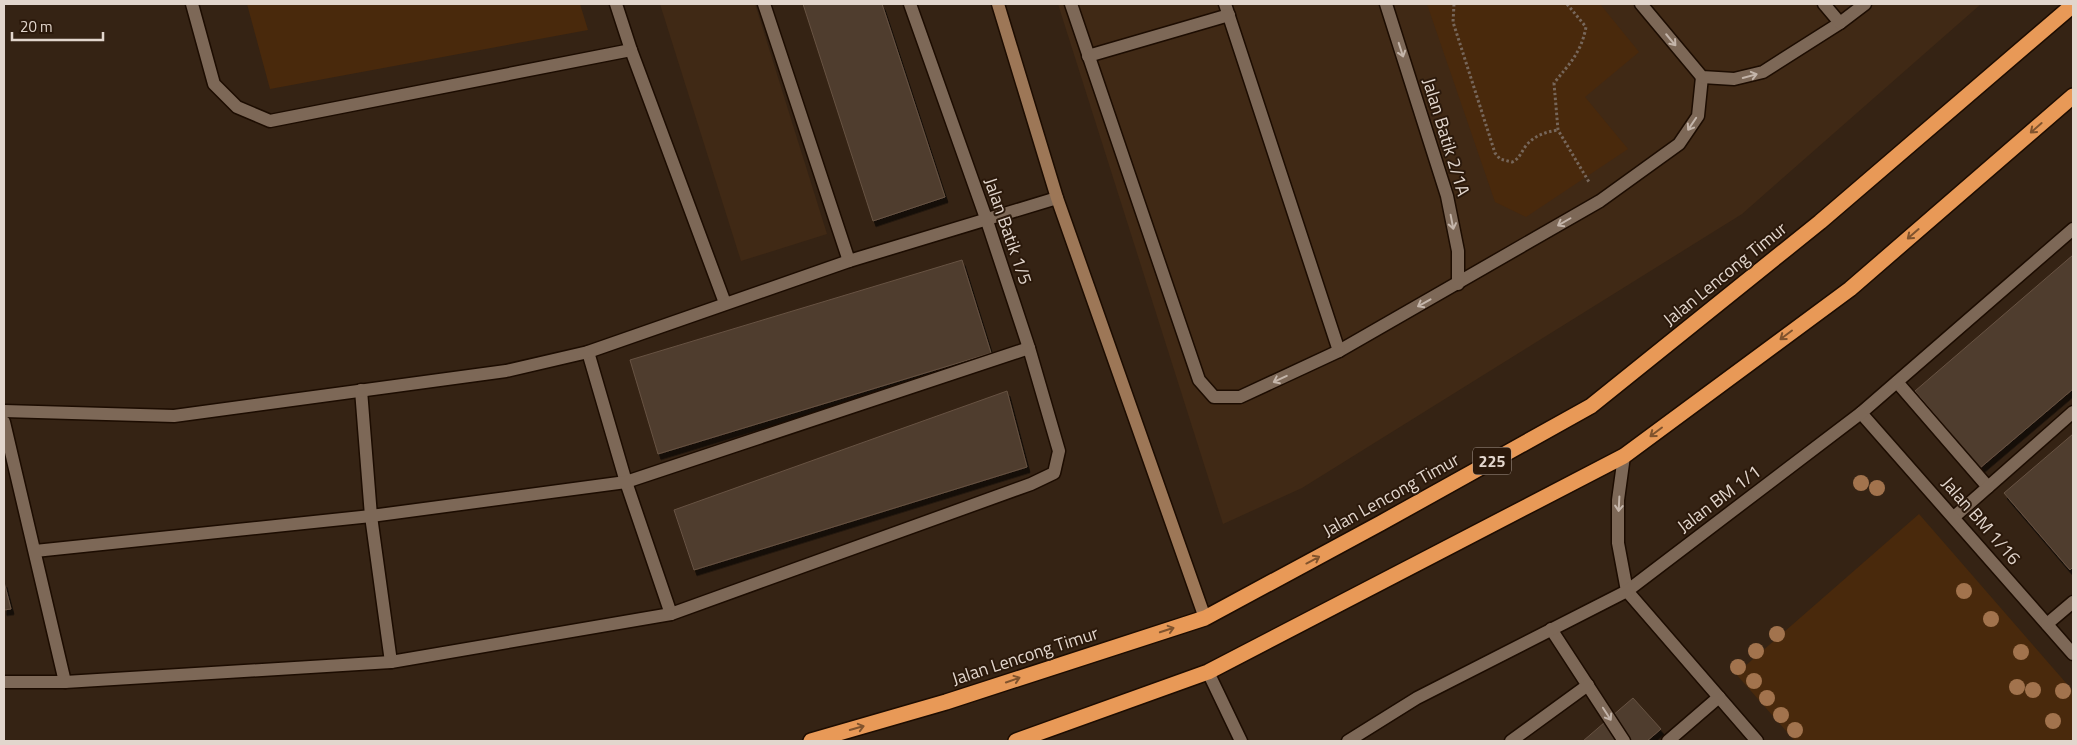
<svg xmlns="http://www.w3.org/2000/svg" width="2077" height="745" font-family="'Titillium Web',sans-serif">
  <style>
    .built { fill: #402915 }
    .green { fill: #49290c }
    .building { fill: #503c2d; stroke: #675343; filter: url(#shadow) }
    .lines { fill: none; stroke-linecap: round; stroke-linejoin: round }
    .lane-casing { stroke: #1c0c01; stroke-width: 15 }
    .street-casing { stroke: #1c0c01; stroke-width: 15 }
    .secondary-casing { stroke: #1c0c01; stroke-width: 15 }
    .highway-casing { stroke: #1c0c01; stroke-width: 18 }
    .path { stroke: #77675b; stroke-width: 3; stroke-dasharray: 2.5 2.5; stroke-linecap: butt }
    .lane { stroke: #7d6857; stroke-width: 12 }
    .street { stroke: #7d6857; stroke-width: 12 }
    .secondary { stroke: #9d7757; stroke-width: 12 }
    .highway { stroke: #e89957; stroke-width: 15 }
    .tree { fill: #a2734d }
    .oneway { stroke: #c4b5aa }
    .oneway2 { stroke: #80532d }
    .labels { text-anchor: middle; stroke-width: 4; stroke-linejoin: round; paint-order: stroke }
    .shield { fill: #2b190b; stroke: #ab9d93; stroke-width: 1 }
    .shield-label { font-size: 16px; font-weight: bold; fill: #e2d6cd }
    .street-label { font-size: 18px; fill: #e2d6cd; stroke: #2b190b }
  </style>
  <defs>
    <filter id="shadow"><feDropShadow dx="3" dy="5.5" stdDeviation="0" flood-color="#0009"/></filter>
  </defs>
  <rect width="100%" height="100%" fill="#352314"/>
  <g class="built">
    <path d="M660 4H755L827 234 741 261Z"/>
    <path d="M1058 4H1981L1742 214 1302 488 1223 524Z"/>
  </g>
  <g class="green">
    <path d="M247 4H580L588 30 270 89Z"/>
    <path d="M1427 4H1600L1639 52 1585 97 1628 149 1526 217 1495 202Z"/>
    <path d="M1919 514 2073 691V741H1795L1736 674Z"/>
  </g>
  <g class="building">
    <path d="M803 4H882L945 197 873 221Z"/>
    <path d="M2073 255V389L1980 468 1915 391Z"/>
    <path d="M962 260 991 353 658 454 630 360Z"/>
    <path d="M1007 391 1027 467 694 570 674 510Z"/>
    <path d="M2073 434V567L2070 570 2004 493Z"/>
    <path d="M4 582 11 609 4 610Z"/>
    <path d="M1633 698 1661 729 1647 741H1583Z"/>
  </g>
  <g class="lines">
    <g class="lane-casing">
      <g id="lane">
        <path d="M764 4 849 261"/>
        <path d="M1071 4 1199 380 1214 397H1240L1339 351 1600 201 1679 144 1698 116 1702 77"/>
        <path d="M1225 4 1339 351"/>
        <path d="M1386 4 1447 196 1458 251V284"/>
        <path d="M1641 4 1702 77 1734 79 1763 72 1840 23 1865 4"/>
        <path d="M1824 4 1840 23"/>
        <path d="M1088 56 1229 15"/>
        <path d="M588 352 626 482 671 614"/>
        <path d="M1897 382 1988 487"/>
        <path d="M361 390 371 516 391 662"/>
        <path d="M1954 517 2073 412"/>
        <path d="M35 551 371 516 626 482 1029 348"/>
        <path d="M1551 629 1624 741"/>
        <path d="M1511 741 1588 685"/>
        <path d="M1668 741 1719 697"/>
      </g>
    </g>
    <g class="street-casing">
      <g id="street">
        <path d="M192 4 214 84 237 107 270 121 631 50"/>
        <path d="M616 4 631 50 725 303"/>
        <path d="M4 411 174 416 506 371 588 352 849 261 1057 198"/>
        <path d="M1861 413 2073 654"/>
        <path d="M4 422 65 682"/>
        <path d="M1624 456 1618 500V543L1627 591 1757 741"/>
        <path d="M2047 624 2073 602"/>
        <path d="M1208 672 1241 741"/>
        <path d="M4 682H65L391 662 671 614 1031 484 1054 473 1059 451 1029 348 987 221 910 4"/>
        <path d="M1348 741 1417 698 1627 591 1861 413 2073 229"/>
      </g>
    </g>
    <g class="secondary-casing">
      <path id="secondary" d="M998 4 1057 198 1205 618"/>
    </g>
    <g class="highway-casing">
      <g id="highway">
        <path d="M811 741 946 702 1205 618 1381 523 1591 406 1820 222 2073 5"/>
        <path d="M1016 741 1208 672 1624 456 1850 289 2073 96"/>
      </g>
    </g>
    <g class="path">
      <path d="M1454 4 1453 22 1495 153 1500 159 1512 162C1519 159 1521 153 1525 147 1533 136 1545 132 1558 130"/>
      <path d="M1567 4 1586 27C1581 53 1570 63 1554 83L1558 130 1589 182"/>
    </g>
    <use href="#lane" class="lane"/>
    <use href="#street" class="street"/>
    <use href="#secondary" class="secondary"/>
    <use href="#highway" class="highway"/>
  </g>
  <g class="tree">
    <circle cx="1861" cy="483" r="8"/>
    <circle cx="1877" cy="488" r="8"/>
    <circle cx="1964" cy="591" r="8"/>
    <circle cx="1991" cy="619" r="8"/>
    <circle cx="1777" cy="634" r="8"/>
    <circle cx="1756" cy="651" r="8"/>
    <circle cx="2021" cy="652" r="8"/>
    <circle cx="1738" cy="667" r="8"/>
    <circle cx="1754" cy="681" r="8"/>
    <circle cx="2017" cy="687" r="8"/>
    <circle cx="2033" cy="690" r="8"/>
    <circle cx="2063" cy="691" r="8"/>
    <circle cx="1767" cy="698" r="8"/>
    <circle cx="1781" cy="715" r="8"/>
    <circle cx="2053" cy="721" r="8"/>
    <circle cx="1795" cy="730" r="8"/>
  </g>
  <defs><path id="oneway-shaft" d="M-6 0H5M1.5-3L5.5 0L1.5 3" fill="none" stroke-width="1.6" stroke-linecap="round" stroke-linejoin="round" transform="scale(1.25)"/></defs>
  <g class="oneway">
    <use href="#oneway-shaft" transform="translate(1671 40) rotate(50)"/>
    <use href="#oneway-shaft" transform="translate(1401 50) rotate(72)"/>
    <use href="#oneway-shaft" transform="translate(1750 76) rotate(-15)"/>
    <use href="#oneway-shaft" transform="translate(1692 124) rotate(124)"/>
    <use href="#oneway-shaft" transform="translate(1452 222) rotate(79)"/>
    <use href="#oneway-shaft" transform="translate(1564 222) rotate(150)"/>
    <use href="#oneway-shaft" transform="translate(1424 303) rotate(151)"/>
    <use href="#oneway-shaft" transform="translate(1280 379) rotate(155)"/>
    <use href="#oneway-shaft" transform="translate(1619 504) rotate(93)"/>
    <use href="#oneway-shaft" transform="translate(1607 714) rotate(57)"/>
  </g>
  <g class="oneway2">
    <use href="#oneway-shaft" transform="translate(2036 128) rotate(139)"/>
    <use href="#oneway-shaft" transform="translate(1913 234) rotate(139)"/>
    <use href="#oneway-shaft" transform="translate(1786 335) rotate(143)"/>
    <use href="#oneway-shaft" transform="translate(1656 432) rotate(143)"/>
    <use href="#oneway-shaft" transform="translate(1313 560) rotate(-28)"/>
    <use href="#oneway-shaft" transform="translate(1167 630) rotate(-18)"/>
    <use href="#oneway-shaft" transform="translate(1013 680) rotate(-19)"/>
    <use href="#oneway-shaft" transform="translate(857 728) rotate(-16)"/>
  </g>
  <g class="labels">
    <rect class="shield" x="1473" y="447.5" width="38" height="27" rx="4"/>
    <g class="shield-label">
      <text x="1492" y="467">225</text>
    </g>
    <g class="street-label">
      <text transform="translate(1446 137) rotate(73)" y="6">Jalan Batik 2/1A</text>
      <text transform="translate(1008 231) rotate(71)" y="6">Jalan Batik 1/5</text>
      <text transform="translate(1725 274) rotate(-39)" y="6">Jalan Lencong Timur</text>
      <text transform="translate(1391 495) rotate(-29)" y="6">Jalan Lencong Timur</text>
      <text transform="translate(1719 499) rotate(-37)" y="6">Jalan BM 1/1</text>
      <text transform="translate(1981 521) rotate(49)" y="6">Jalan BM 1/16</text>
      <text transform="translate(1025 656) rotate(-18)" y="6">Jalan Lencong Timur</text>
    </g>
  </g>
  <rect width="2077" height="745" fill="none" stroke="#e2d6cd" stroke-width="10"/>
  <path d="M12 32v8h91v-8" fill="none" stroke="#e2d6cd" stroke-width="2.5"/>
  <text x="20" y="32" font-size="15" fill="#e2d6cd" stroke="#2b190b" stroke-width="4" paint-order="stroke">20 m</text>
</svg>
